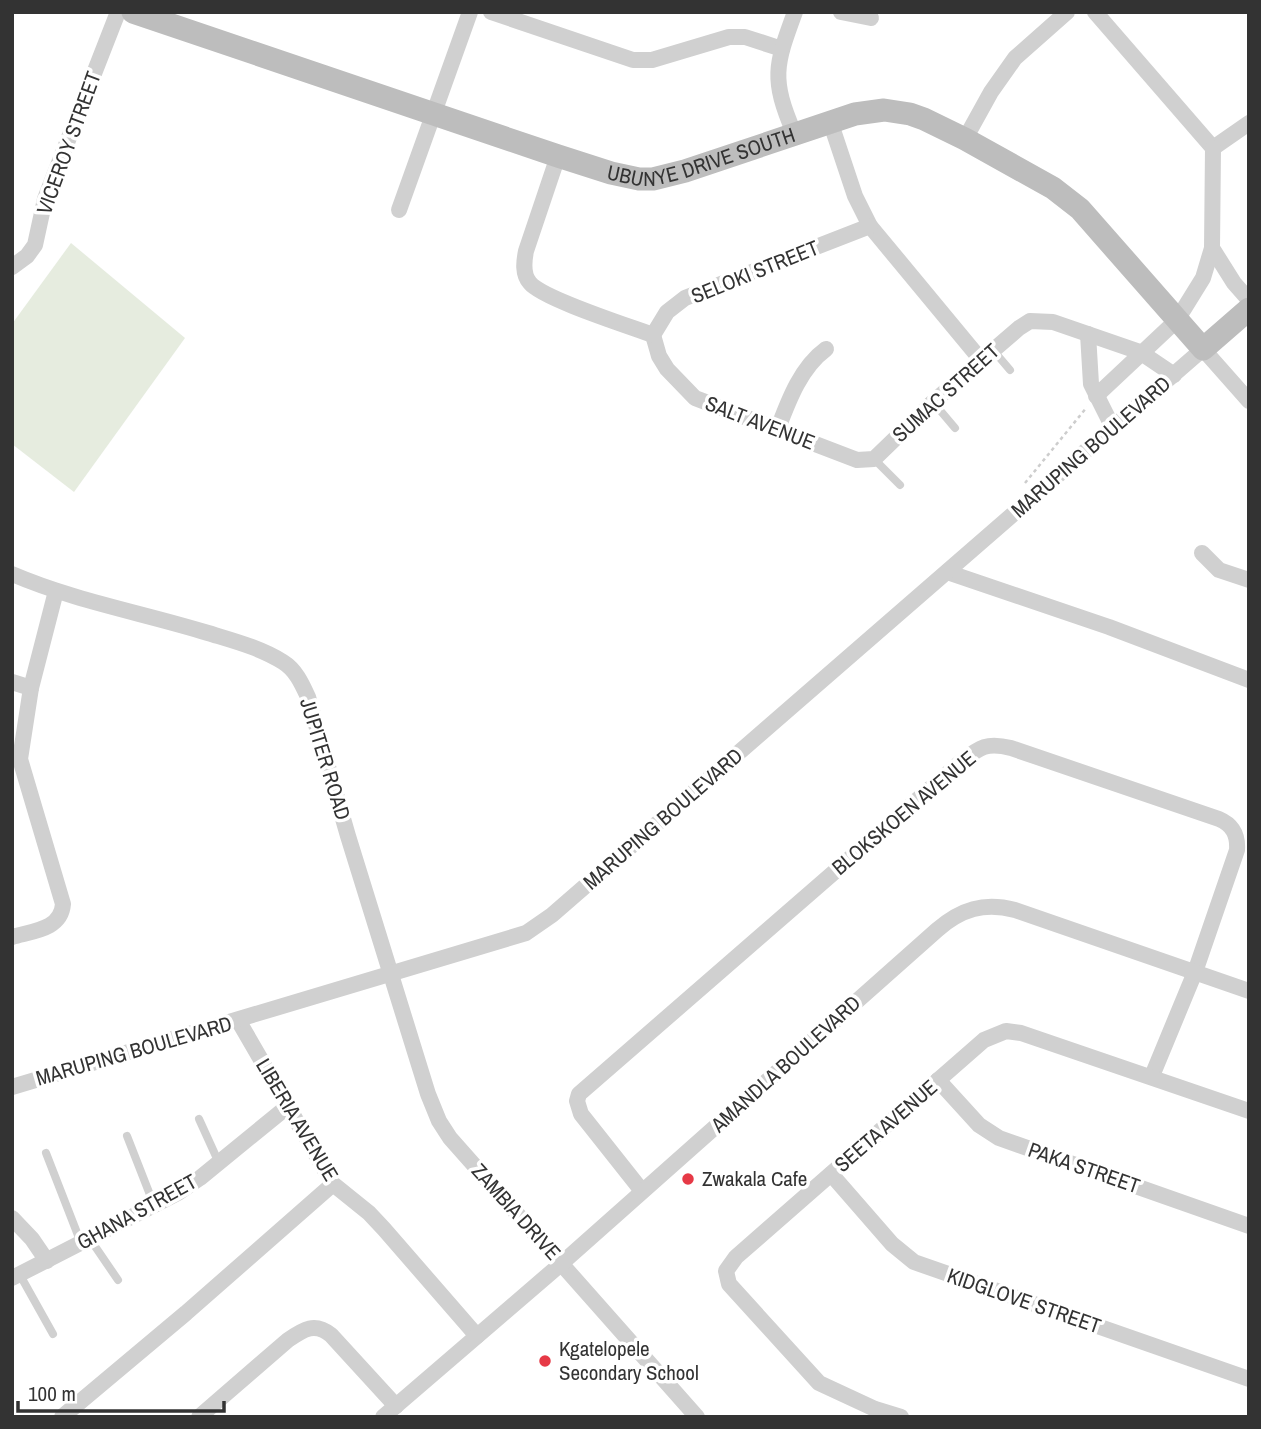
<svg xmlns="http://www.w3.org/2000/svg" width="1261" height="1429" font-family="'Archivo Narrow',sans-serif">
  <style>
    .park { fill: #e6ecdf }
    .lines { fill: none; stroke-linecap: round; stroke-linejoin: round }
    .path { stroke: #cdcdcd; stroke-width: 2.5; stroke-dasharray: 3.5 3.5; stroke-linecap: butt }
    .lane { stroke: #d0d0d0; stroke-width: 8 }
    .street { stroke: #d0d0d0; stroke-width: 16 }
    .secondary { stroke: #bdbdbd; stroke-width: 23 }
    .poi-dot { fill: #e63946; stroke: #fff; stroke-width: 2.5 }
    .labels { text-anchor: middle; stroke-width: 7; stroke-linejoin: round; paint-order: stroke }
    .street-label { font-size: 21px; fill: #333; stroke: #fff }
    .poi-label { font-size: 21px; fill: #333; stroke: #fff; text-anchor: start }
  </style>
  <rect width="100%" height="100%" fill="#fff"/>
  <path class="park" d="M71 243 185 338 74 492 12 444V324Z"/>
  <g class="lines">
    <path class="path" d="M1025 483 1087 407"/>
    <g class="lane">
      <path d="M993 350 1010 370"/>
      <path d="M933 402 955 428"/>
      <path d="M874 459 900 485"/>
      <path d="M199 1119 219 1163"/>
      <path d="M127 1136 154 1205"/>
      <path d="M46 1153 81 1243"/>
      <path d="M90 1239 118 1280"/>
      <path d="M20 1275 53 1334"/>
    </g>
    <g class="street">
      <path d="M491 12 633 60H652L729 37H745L782 49"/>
      <path d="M841 12 871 18"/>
      <path d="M1095 12 1213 148"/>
      <path d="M830 121 855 196 870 226 981 360"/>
      <path d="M794 133C771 79 775 66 795 12"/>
      <path d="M965 139 991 92 1015 58 1067 12"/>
      <path d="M1213 148 1249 123"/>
      <path d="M558 156 526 251C524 261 522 274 530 283 543 299 629 326 653 335"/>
      <path d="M399 210 470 12"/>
      <path d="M1212 248 1234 283 1249 300"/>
      <path d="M12 267 27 256 35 245 45 199 118 12"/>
      <path d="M1088 334 1091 384 1113 428"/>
      <path d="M653 335 659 356 667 369 695 398 857 460 874 459 933 402 1019 328 1030 321 1053 322 1140 352 1174 375"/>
      <path d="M653 335 667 312 685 298 870 226"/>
      <path d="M1096 396 1177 320 1203 278 1212 248 1213 148"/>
      <path d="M777 431C788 402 800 368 826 349"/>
      <path d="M1202 553 1219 570 1249 580"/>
      <path d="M947 572 1109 627 1249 680"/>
      <path d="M12 574C75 601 143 613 208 633 234 641 261 648 283 662 296 670 302 684 308 697L348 836 428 1094 439 1121 450 1138 697 1417"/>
      <path d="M12 682 31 688"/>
      <path d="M12 937C32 931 61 930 63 904L20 759 31 688 56 591"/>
      <path d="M238 1020 333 1184 369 1213 384 1229 477 1336"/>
      <path d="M938 1080 979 1125 999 1138 1249 1226"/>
      <path d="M12 1087 526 933 552 915 1203 349 1249 401"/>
      <path d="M831 1174 892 1244 914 1262 1249 1379"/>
      <path d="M642 1191 581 1114 577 1101 579 1094 962 761C980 747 987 742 1011 748L1219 819C1233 825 1238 835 1237 850L1195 972 1152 1076"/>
      <path d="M12 1218 32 1239 47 1261"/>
      <path d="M12 1278 178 1193 200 1178 287 1107"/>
      <path d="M62 1417 186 1313 333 1184"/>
      <path d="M199 1417 288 1340C304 1329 315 1322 331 1335L396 1406"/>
      <path d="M383 1417 562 1263 937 930C961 909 984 902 1015 910L1249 991"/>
      <path d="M901 1417 875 1409 819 1383 729 1284 726 1271 736 1257 984 1040 1006 1031 1021 1033 1249 1111"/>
    </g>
    <path class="secondary" id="s1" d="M133 12 558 156 611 173 639 179H653L685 171 855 114 884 110 910 114 924 119 965 139 1053 188 1080 209 1203 349 1249 309"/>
  </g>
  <g class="poi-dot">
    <circle cx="688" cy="1179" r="7"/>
    <circle cx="545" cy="1361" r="7"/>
  </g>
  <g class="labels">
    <g class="street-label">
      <text transform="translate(69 143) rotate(-70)" y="7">VICEROY STREET</text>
      <text dy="7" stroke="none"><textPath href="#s1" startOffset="598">UBUNYE DRIVE SOUTH</textPath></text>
      <text transform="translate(755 272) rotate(-22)" y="7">SELOKI STREET</text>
      <text transform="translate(946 393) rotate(-42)" y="7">SUMAC STREET</text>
      <text transform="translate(760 423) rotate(21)" y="7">SALT AVENUE</text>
      <text transform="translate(1091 447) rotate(-41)" y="7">MARUPING BOULEVARD</text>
      <text transform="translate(325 759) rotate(73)" y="7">JUPITER ROAD</text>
      <text transform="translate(904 813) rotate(-40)" y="7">BLOKSKOEN AVENUE</text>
      <text transform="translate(663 819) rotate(-41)" y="7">MARUPING BOULEVARD</text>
      <text transform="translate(134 1051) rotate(-16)" y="7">MARUPING BOULEVARD</text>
      <text transform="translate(786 1064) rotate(-42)" y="7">AMANDLA BOULEVARD</text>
      <text transform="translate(297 1120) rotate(59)" y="7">LIBERIA AVENUE</text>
      <text transform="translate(886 1126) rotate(-41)" y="7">SEETA AVENUE</text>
      <text transform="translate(1084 1168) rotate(19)" y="7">PAKA STREET</text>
      <text transform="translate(137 1212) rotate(-29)" y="7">GHANA STREET</text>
      <text transform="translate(516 1212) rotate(48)" y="7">ZAMBIA DRIVE</text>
      <text transform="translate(1024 1301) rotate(19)" y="7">KIDGLOVE STREET</text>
    </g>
    <g class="poi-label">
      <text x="702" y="1186">Zwakala Cafe</text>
      <text x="559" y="1356">Kgatelopele<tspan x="559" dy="24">Secondary School</tspan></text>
    </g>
  </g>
  <rect width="1261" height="1429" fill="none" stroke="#333333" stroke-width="28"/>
  <path d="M18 1401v10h206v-10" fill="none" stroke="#333333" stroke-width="3.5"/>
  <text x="28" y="1401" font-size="21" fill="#333333" stroke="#ffffff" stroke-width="5" paint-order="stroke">100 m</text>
</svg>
